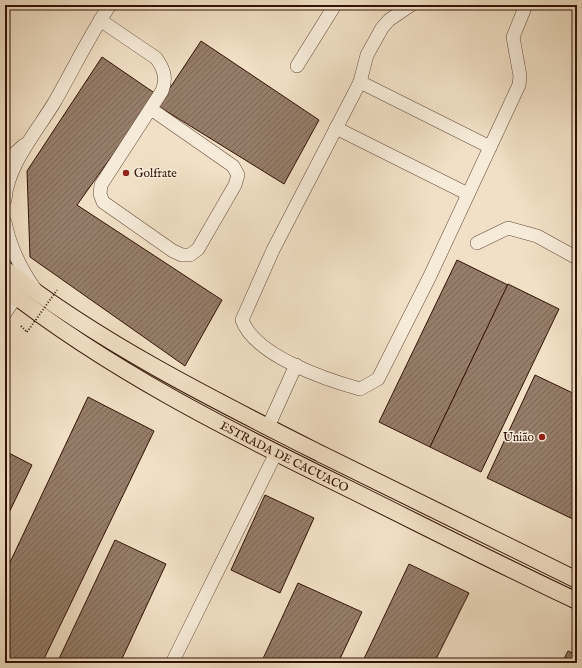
<svg xmlns="http://www.w3.org/2000/svg" width="582" height="668" font-family="'IM FELL English',serif">
  <style>
    .building { fill: url(#building-hatch); stroke: #321206 }
    .lines { fill: none; stroke-linecap: round; stroke-linejoin: round }
    .minor-casing { stroke: #624636; stroke-width: 14 }
    .major-casing { stroke: #321206; stroke-width: 18 }
    .path { stroke: #321206; stroke-width: 2; stroke-dasharray: 1 2; stroke-linecap: butt }
    .minor { stroke: #f6ebd9; stroke-width: 13 }
    .major { stroke: #f1e0c5; stroke-width: 16 }
    .path-bridge { stroke: #321206; stroke-width: 2; stroke-dasharray: 1 2; stroke-linecap: butt }
    .poi-dot { fill: #8f2418; stroke: #f6ebd9; stroke-width: 1.5 }
    .labels { text-anchor: middle; stroke-width: 3; stroke-linejoin: round; paint-order: stroke }
    .poi-label { font-size: 12px; fill: #321206; stroke: #f6ebd9; text-anchor: start }
    .street-label { font-size: 12px; fill: #321206; stroke: #f6ebd9 }
  </style>
  <defs>
    <pattern id="building-hatch" width="6" height="6" patternUnits="userSpaceOnUse"><rect width="6" height="6" fill="#957d69"/><path d="M-1 1l2-2M0 6l6-6M5 7l2-2" fill="none" stroke="#7a6554"/></pattern>
  </defs>
  <rect width="100%" height="100%" fill="#f1e0c5"/>
  <filter id="stains"><feTurbulence type="fractalNoise" baseFrequency=".005" numOctaves="4"/><feColorMatrix values="0 0 0 0 .2 0 0 0 0 .09 0 0 0 0 .02 0 0 0 .5 -.17"/></filter>
  <radialGradient id="worn" r=".72"><stop offset=".6" stop-color="#630" stop-opacity="0"/><stop offset="1" stop-color="#630" stop-opacity=".3"/></radialGradient>
  <g class="building">
    <path d="M201 41 319 120 284 184 158 106Z"/>
    <path d="M102 57 156 94 77 205 222 300 185 366 30 257 27 171Z"/>
    <path d="M457 260 508 285 430 447 379 422Z"/>
    <path d="M508 284 559 309 481 472 430 447Z"/>
    <path d="M535 375 577 395V521L487 478Z"/>
    <path d="M88 397 154 431 42 663H5V573Z"/>
    <path d="M5 451 32 465 5 521Z"/>
    <path d="M265 495 314 518 280 593 231 570Z"/>
    <path d="M115 540 166 564 120 663H57Z"/>
    <path d="M409 564 469 593 434 663H362Z"/>
    <path d="M298 583 362 612 338 663H261Z"/>
    <path d="M568 651 577 655V663H562Z"/>
  </g>
  <g class="lines">
    <g class="minor-casing">
      <g id="minor">
        <path d="M411 5 389 20 382 28 367 55 360 82 273 250 242 320C255 356 327 380 360 389L378 379 430 276 519 85 520 76 513 37 526 5"/>
        <path d="M100 20 156 58C164 69 167 78 162 91L101 185 100 194 103 202 173 251 182 255H190L198 249 235 185 238 175 233 166 151 109"/>
        <path d="M297 66 335 5"/>
        <path d="M360 82 490 147"/>
        <path d="M336 128 468 194"/>
        <path d="M5 162 24 145"/>
        <path d="M5 200C7 166 37 131 54 103 73 70 89 36 110 5"/>
        <path d="M5 222C10 247 20 268 35 289"/>
        <path d="M477 243 508 228 537 236 577 258"/>
        <path d="M5 313 16 297"/>
        <path d="M268 427 296 365"/>
        <path d="M172 663 276 453"/>
      </g>
    </g>
    <g class="major-casing">
      <g id="major">
        <path d="M5 269C102 344 212 399 321 454 407 496 492 538 577 580"/>
        <path id="s1" d="M5 288C109 370 229 430 347 488 424 526 500 565 577 601"/>
      </g>
    </g>
    <path class="path" d="M21 326 27 332"/>
    <use href="#minor" class="minor"/>
    <use href="#major" class="major"/>
    <path class="path-bridge" d="M27 332 57 290"/>
  </g>
  <g class="poi-dot">
    <circle cx="126" cy="173" r="4"/>
    <circle cx="542" cy="437" r="4"/>
  </g>
  <g class="labels">
    <g class="poi-label">
      <text x="134" y="177">Golfrate</text>
      <text x="534" y="441" text-anchor="end">União</text>
    </g>
    <g class="street-label">
      <text dy="4" stroke="none"><textPath href="#s1" startOffset="327">ESTRADA DE CACUACO</textPath></text>
    </g>
  </g>
  <rect width="582" height="668" fill="none" stroke="#f1e0c5" stroke-width="20"/>
  <rect x="6" y="6" width="570" height="656" fill="none" stroke="#321206" stroke-width="2"/>
  <rect x="10" y="10" width="562" height="648" fill="none" stroke="#321206"/>
  <rect width="100%" height="100%" filter="url(#stains)"/>
  <rect width="100%" height="100%" fill="url(#worn)"/>
</svg>
